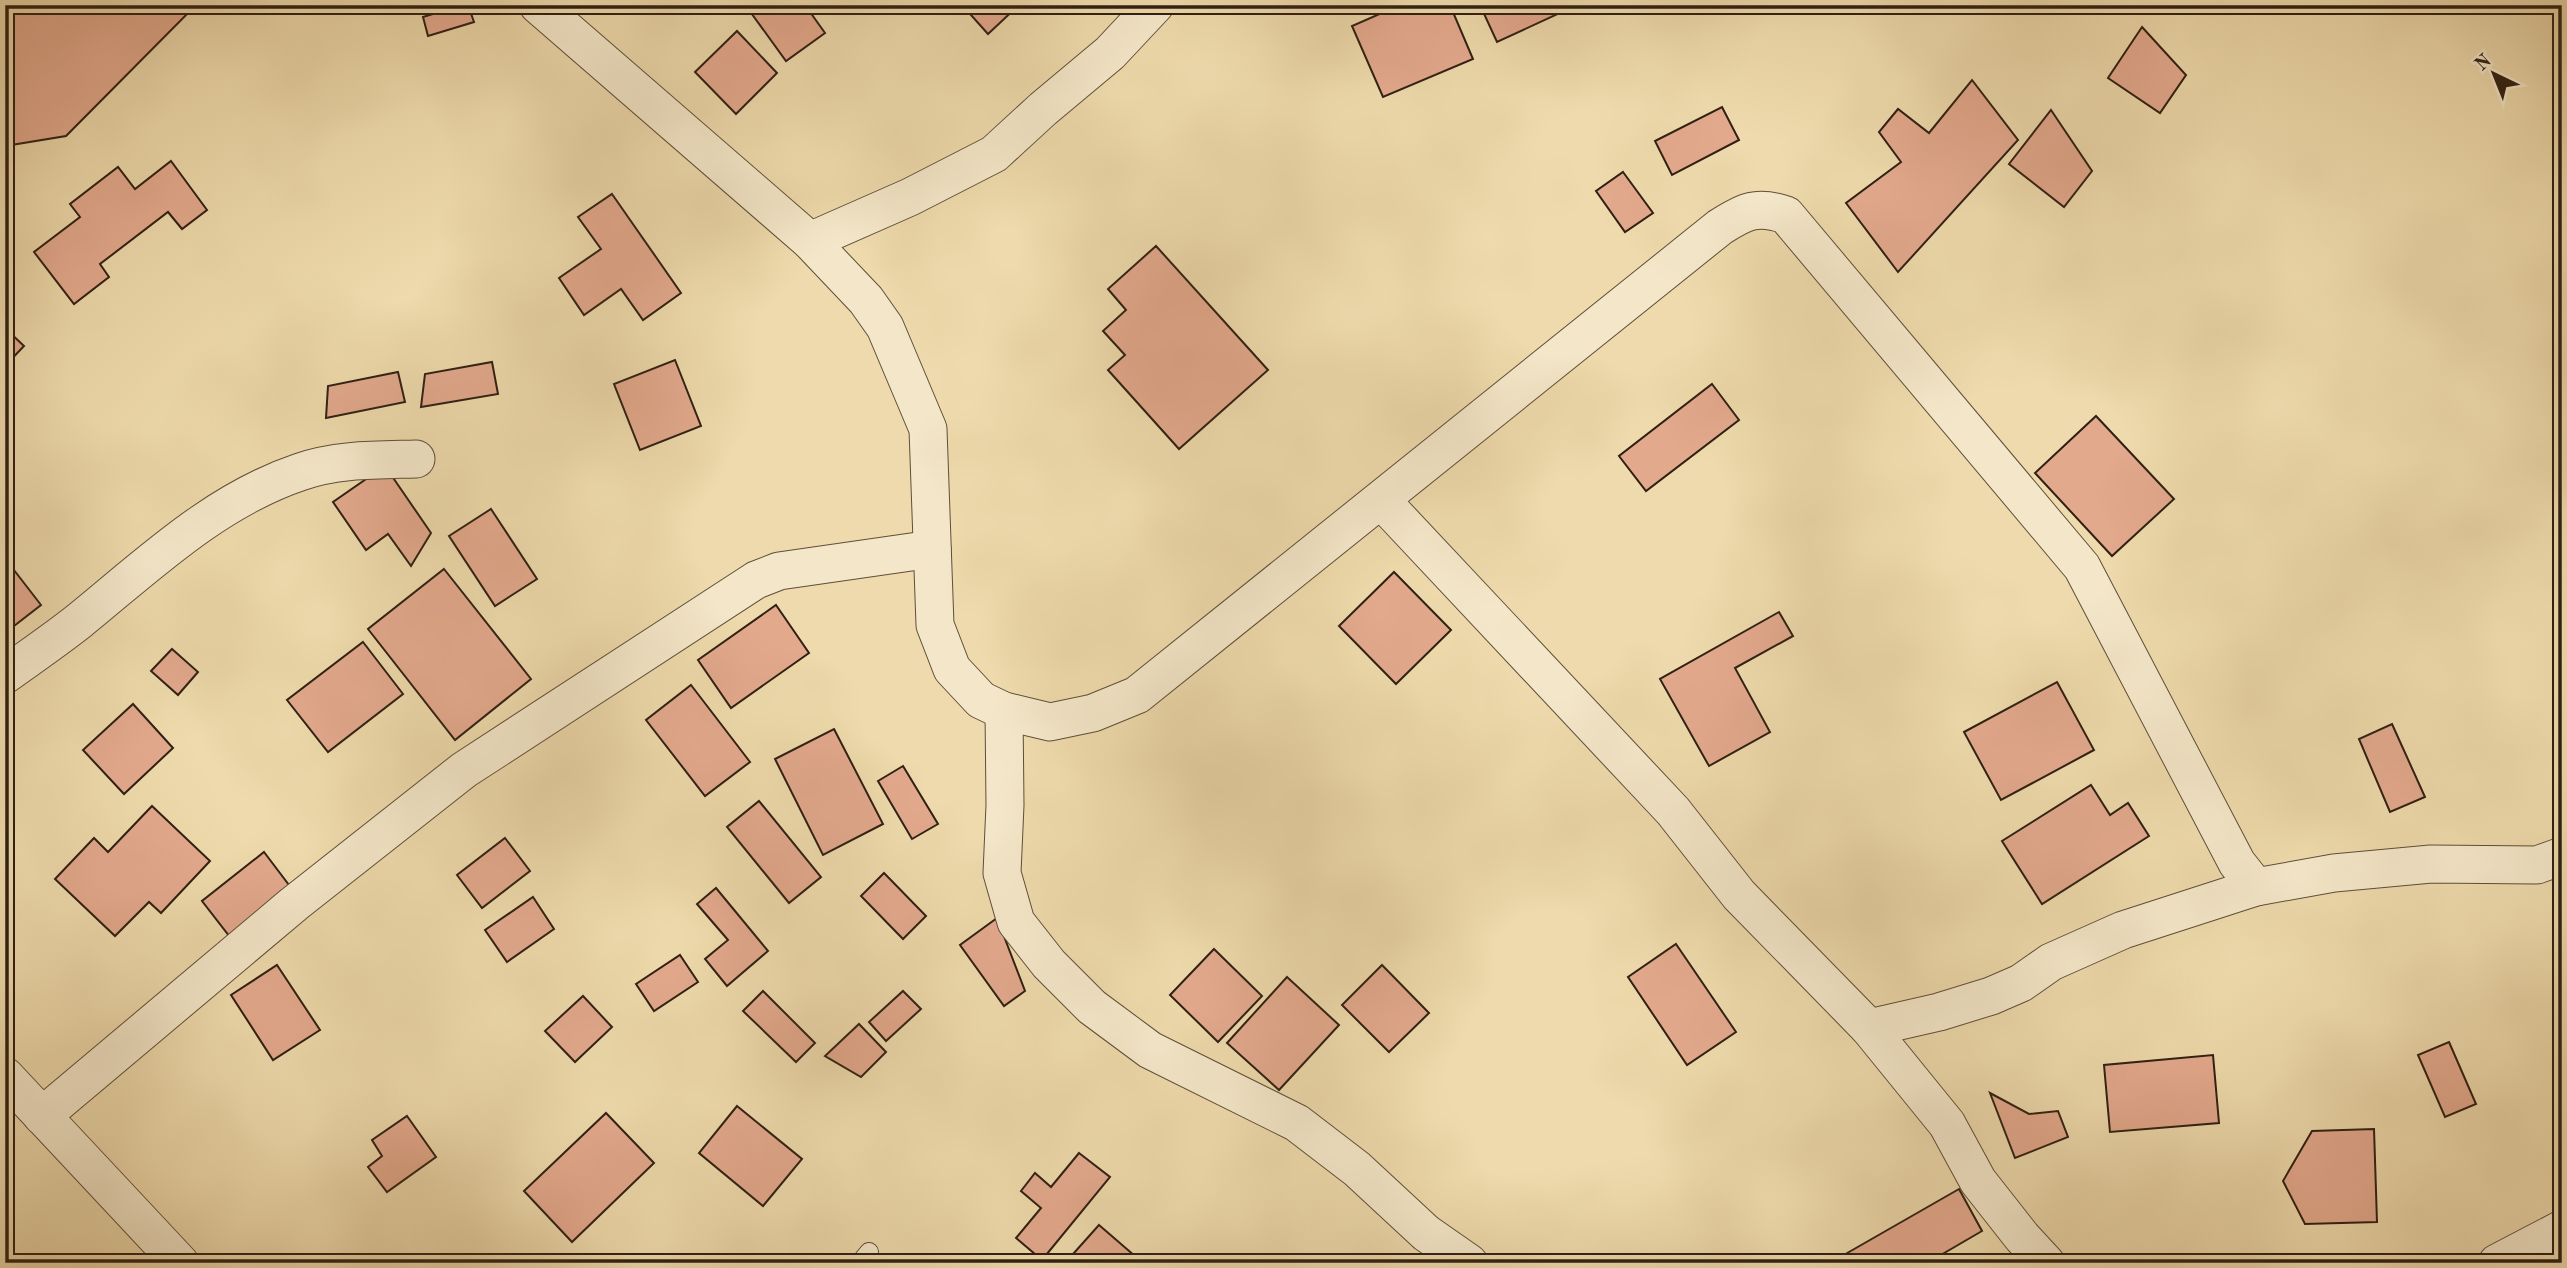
<svg xmlns="http://www.w3.org/2000/svg" width="2567" height="1268" font-family="'Old Standard TT',serif">
  <style>
    .building { fill: #e3a98d; stroke: #2f2013; stroke-width: 2 }
    .lines { fill: none; stroke-linecap: round; stroke-linejoin: round }
    .lane-casing { stroke: #5f4e39; stroke-width: 20 }
    .street-casing { stroke: #5f4e39; stroke-width: 39 }
    .lane { stroke: #f4e7c9; stroke-width: 18 }
    .street { stroke: #f4e7c9; stroke-width: 37 }
  </style>
  <rect width="100%" height="100%" fill="#eedaac"/>
  <filter id="stains"><feTurbulence type="fractalNoise" baseFrequency=".00286" numOctaves="4"/><feColorMatrix values="0 0 0 0 .2 0 0 0 0 .09 0 0 0 0 .02 0 0 0 .5 -.17"/></filter>
  <radialGradient id="worn" r=".72"><stop offset=".6" stop-color="#630" stop-opacity="0"/><stop offset="1" stop-color="#630" stop-opacity=".3"/></radialGradient>
  <g class="building">
    <path d="M5 5H196L66 136 5 146Z"/>
    <path d="M462 5H468L474 22 428 36 423 17Z"/>
    <path d="M756 5H805L825 33 786 61 749 10Z"/>
    <path d="M962 5H1019L988 34Z"/>
    <path d="M1400 5H1450L1473 59 1383 97 1352 26Z"/>
    <path d="M1480 5H1577L1497 42Z"/>
    <path d="M2142 27 2186 75 2160 113 2108 78Z"/>
    <path d="M737 31 777 73 736 114 695 72Z"/>
    <path d="M1972 80 2018 140 1898 272 1846 203 1901 162 1879 132 1898 109 1929 133Z"/>
    <path d="M1722 107 1739 140 1672 175 1655 141Z"/>
    <path d="M2051 110 2092 171 2064 207 2009 164Z"/>
    <path d="M171 161 207 210 182 229 168 212 100 264 109 277 74 304 34 252 80 217 70 204 118 167 135 189Z"/>
    <path d="M1623 172 1653 213 1625 232 1596 191Z"/>
    <path d="M612 194 681 293 643 320 621 289 584 315 559 278 601 249 578 217Z"/>
    <path d="M1156 246 1268 370 1179 449 1108 370 1125 355 1103 331 1126 310 1108 289Z"/>
    <path d="M5 328 24 346 5 366Z"/>
    <path d="M675 360 701 426 640 450 614 384Z"/>
    <path d="M492 362 498 394 421 407 425 374Z"/>
    <path d="M398 372 405 402 326 418 328 386Z"/>
    <path d="M1712 384 1739 420 1646 491 1619 456Z"/>
    <path d="M2096 416 2174 499 2112 556 2035 473Z"/>
    <path d="M385 466 431 533 411 566 388 534 366 550 333 502Z"/>
    <path d="M491 509 537 579 495 606 449 536Z"/>
    <path d="M7 561 41 605 5 633V562Z"/>
    <path d="M444 569 531 679 455 740 368 629Z"/>
    <path d="M1394 572 1451 630 1396 684 1339 626Z"/>
    <path d="M776 605 809 653 731 708 698 660Z"/>
    <path d="M1779 612 1793 636 1735 668 1770 732 1709 766 1660 679Z"/>
    <path d="M363 642 403 694 328 752 287 700Z"/>
    <path d="M172 649 198 672 178 695 151 671Z"/>
    <path d="M2057 682 2094 750 2001 800 1964 732Z"/>
    <path d="M691 685 750 762 705 796 646 720Z"/>
    <path d="M133 704 173 748 124 794 83 750Z"/>
    <path d="M2392 724 2425 797 2390 812 2359 739Z"/>
    <path d="M834 729 883 824 823 855 775 759Z"/>
    <path d="M903 766 938 824 912 839 878 781Z"/>
    <path d="M2091 785 2110 815 2128 803 2149 836 2042 904 2002 841Z"/>
    <path d="M759 801 821 877 789 903 727 827Z"/>
    <path d="M152 806 210 861 161 913 149 902 115 936 55 879 94 838 108 852Z"/>
    <path d="M505 838 530 871 482 908 457 875Z"/>
    <path d="M264 852 292 889 230 937 202 901Z"/>
    <path d="M884 873 926 916 903 939 861 896Z"/>
    <path d="M716 888 768 951 727 986 705 959 728 940 697 904Z"/>
    <path d="M533 897 554 929 507 962 485 930Z"/>
    <path d="M997 918 1025 991 1004 1006 960 945Z"/>
    <path d="M1676 944 1736 1032 1687 1065 1628 977Z"/>
    <path d="M1214 949 1262 996 1218 1042 1170 995Z"/>
    <path d="M680 955 698 982 654 1011 636 984Z"/>
    <path d="M277 965 320 1030 273 1060 231 995Z"/>
    <path d="M1382 965 1429 1013 1389 1052 1342 1005Z"/>
    <path d="M1287 977 1339 1025 1279 1090 1227 1043Z"/>
    <path d="M763 991 815 1043 796 1062 743 1011Z"/>
    <path d="M903 991 921 1009 886 1041 869 1022Z"/>
    <path d="M583 996 612 1027 575 1062 545 1031Z"/>
    <path d="M859 1024 886 1052 861 1077 825 1056Z"/>
    <path d="M2449 1042 2476 1104 2445 1117 2418 1055Z"/>
    <path d="M2213 1055 2219 1123 2110 1132 2104 1065Z"/>
    <path d="M1990 1093 2029 1114 2058 1111 2068 1137 2015 1158Z"/>
    <path d="M737 1106 802 1159 763 1206 699 1153Z"/>
    <path d="M606 1113 654 1163 572 1242 524 1191Z"/>
    <path d="M407 1116 436 1157 387 1192 368 1167 382 1156 372 1140Z"/>
    <path d="M2374 1129 2377 1222 2305 1224 2283 1181 2312 1131Z"/>
    <path d="M1079 1153 1110 1177 1042 1260 1016 1238 1041 1208 1021 1191 1035 1173 1051 1187Z"/>
    <path d="M1959 1189 1982 1231 1927 1263H1846L1842 1256Z"/>
    <path d="M1099 1225 1143 1263H1065Z"/>
  </g>
  <g class="lines">
    <g class="lane-casing">
      <path id="lane" d="M860 1263 869 1252"/>
    </g>
    <g class="street-casing">
      <g id="street">
        <path d="M538 5 810 241 866 300 885 327 928 429 935 625 952 669 981 700 1004 711 1050 722 1093 713 1137 695 1720 227C1745 211 1757 205 1786 215L2082 567 2237 863 2256 887"/>
        <path d="M810 241 910 197 994 154 1043 109 1110 53 1155 5"/>
        <path d="M1382 501 1673 811 1739 895 1869 1028 1947 1124 1978 1181 2022 1237 2046 1263"/>
        <path d="M5 675C30 657 55 640 79 621 148 565 214 501 300 472 337 459 378 460 416 459"/>
        <path d="M1004 711 1005 805 1002 873 1016 922 1049 964 1092 1007 1150 1050 1297 1123 1357 1169 1426 1233 1469 1263"/>
        <path d="M1869 1028 1939 1012 1991 996 2021 983 2051 962 2123 930 2256 887 2334 873 2431 864 2537 865 2562 856"/>
        <path d="M5 1076 180 1263"/>
        <path d="M42 1116 294 904 464 770 756 580 779 571 932 549"/>
        <path d="M2497 1263 2562 1229"/>
      </g>
    </g>
    <use href="#lane" class="lane"/>
    <use href="#street" class="street"/>
  </g>
  <rect width="2567" height="1268" fill="none" stroke="#eedaac" stroke-width="28"/>
  <rect x="7" y="7" width="2553" height="1254" fill="none" stroke="#2f2013" stroke-width="3.5"/>
  <rect x="14" y="14" width="2539" height="1240" fill="none" stroke="#2f2013" stroke-width="2"/>
  <g transform="translate(2494 74) rotate(317)" stroke="#f4e7c9" stroke-width="5" paint-order="stroke">
  <path d="M0-5L12 26L0 18L-12 26Z" fill="#2f2013"/>
  <text y="-10" font-size="19" font-weight="bold" text-anchor="middle" fill="#2f2013">N</text>
  </g>
  <rect width="100%" height="100%" filter="url(#stains)"/>
  <rect width="100%" height="100%" fill="url(#worn)"/>
</svg>
